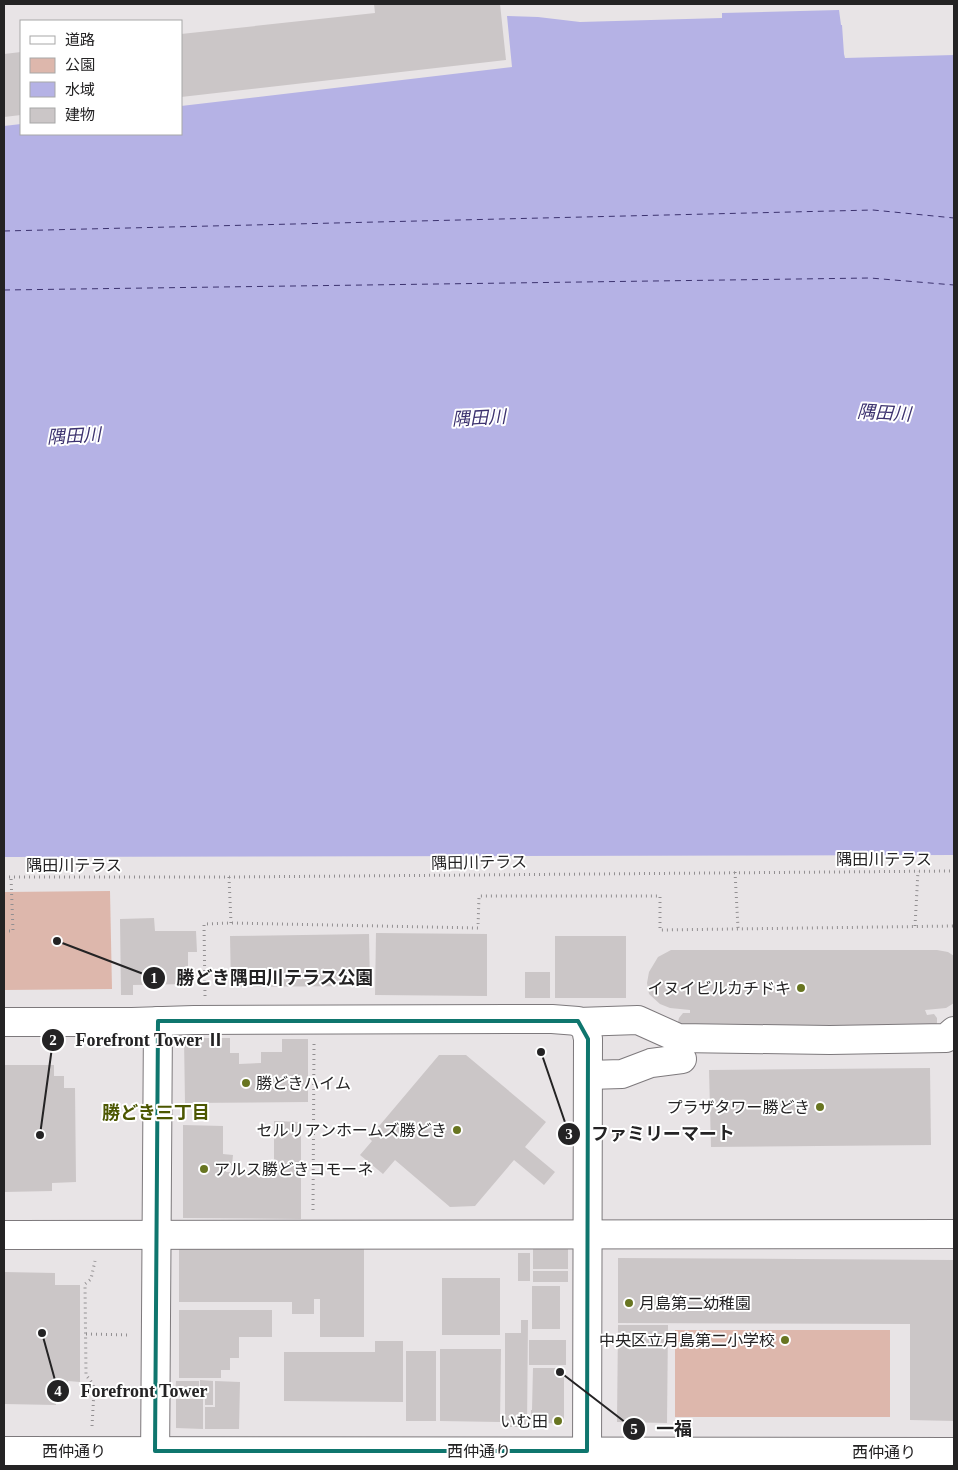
<svg xmlns="http://www.w3.org/2000/svg" width="958" height="1470" font-family="'Times New Roman','Noto Sans JP',serif">
  <style>
    .green { fill: #ddb7ac }
    .water { fill: #b5b2e5 }
    .lines { fill: none; stroke-linecap: round; stroke-linejoin: round }
    .ferry { stroke: #3c326f; stroke-width: 1; stroke-dasharray: 6 5; stroke-linecap: butt }
    .building { fill: #cbc6c7 }
    .minor-casing { stroke: #7d797c; stroke-width: 30 }
    .path { stroke: #928f91; stroke-width: 3; stroke-dasharray: 1 4; stroke-linecap: butt }
    .minor { stroke: #fff; stroke-width: 28 }
    .marked { fill: none; stroke: #0f766e; stroke-width: 4; stroke-linejoin: round }
    .poi-dot { fill: #687521; stroke: #fff; stroke-width: 2 }
    .labels { text-anchor: middle; stroke-width: 4; stroke-linejoin: round; paint-order: stroke }
    .street-label { font-size: 16px; fill: #242324; stroke: #fff }
    .poi-label { font-size: 16px; fill: #242324; stroke: #fff; text-anchor: end }
    .water-label { font-size: 18px; font-style: italic; fill: #3c326f; stroke: #fff }
    .neighbourhood-label { font-size: 18px; font-weight: bold; fill: #4c5701; stroke: #fff }
    .leader { fill: none; stroke: #242324; stroke-width: 2 }
    .callout-dot { fill: #242324; stroke: #fff; stroke-width: 2 }
    .mark-label { font-size: 15px; text-anchor: middle; font-weight: bold; fill: #fff }
    .callout-label { font-size: 18px; text-anchor: middle; font-weight: bold; fill: #242324; stroke: #fff; stroke-width: 4; stroke-linejoin: round; paint-order: stroke }
  </style>
  <rect width="100%" height="100%" fill="#e8e4e6"/>
  <g class="green">
    <path d="M110 891 112 989 4 990V892Z"/>
    <rect x="675" y="1330" width="215" height="87"/>
  </g>
  <path class="water" d="M839 10 841 25H842L844 54 845 58 954 55V855L4 857V126L21 124V134H181V106L512 67 507 16 538 17 580 22 722 18V13Z"/>
  <g class="lines">
    <g class="ferry">
      <path d="M4 231 873 210 954 218"/>
      <path d="M4 290 870 278 954 285"/>
    </g>
  </g>
  <g class="building">
    <path d="M374 4H500L506 60 181 97V34L375 13Z"/>
    <path d="M21 52V115L4 117V54Z"/>
    <path d="M154 918 155 931H196L197 952H188V984L133 985V995H121L120 919Z"/>
    <path d="M376 933 487 934V996L375 995Z"/>
    <path d="M369 934 370 986 231 987 230 936Z"/>
    <rect x="555" y="936" width="71" height="62"/>
    <path d="M671 950H937L948 952 954 956V1003L946 1008 925 1010 927 1015 934 1014 937 1018V1023L933 1028 682 1029 678 1022 679 1018 683 1013H690V1010L670 1008 660 1004 649 994 647 983 649 972 658 957Z"/>
    <rect x="525" y="972" width="25" height="26"/>
    <path d="M184 1038H230V1053H239V1064L261 1063V1052H282V1039H308V1102L185 1103Z"/>
    <path d="M439 1055H466L546 1122 525 1147 555 1172 544 1185 514 1160 475 1206 450 1207 395 1160 383 1174 360 1155 372 1141 369 1138Z"/>
    <path d="M4 1065H54V1076H64V1088H75L76 1182 52 1183V1191L4 1192Z"/>
    <path d="M930 1068 931 1145 711 1147 709 1070Z"/>
    <path d="M274 1121 301 1122V1219L183 1218V1125L223 1126V1154L233 1155 232 1165H226V1172H265V1162H274Z"/>
    <path d="M533 1244 568 1245V1269H533Z"/>
    <path d="M179 1248 364 1249V1337H320V1299H314V1314H292V1302H179Z"/>
    <rect x="518" y="1253" width="12" height="28"/>
    <path d="M618 1258 954 1260V1421L910 1420V1324L618 1323Z"/>
    <rect x="533" y="1271" width="35" height="11"/>
    <path d="M4 1272 55 1273V1285H80V1382L68 1381V1393H56V1405L4 1404Z"/>
    <rect x="442" y="1278" width="58" height="57"/>
    <rect x="532" y="1286" width="28" height="43"/>
    <path d="M179 1310H272V1337H239V1358H230V1370H221V1378H179Z"/>
    <path d="M521 1320H528L527 1427H505V1333H521Z"/>
    <path d="M618 1325H668L667 1423 617 1422Z"/>
    <rect x="529" y="1340" width="37" height="25"/>
    <path d="M375 1341H403V1402L284 1401V1352H375Z"/>
    <path d="M440 1349H501L500 1422 440 1421Z"/>
    <rect x="406" y="1351" width="30" height="70"/>
    <path d="M533 1368H564V1424L546 1423V1428H533L532 1423H531V1410H532Z"/>
    <path d="M200 1380 213 1381V1405H205V1398H200Z"/>
    <path d="M176 1381H199V1397H175Z"/>
    <path d="M215 1381 240 1382 239 1429H205V1407H215Z"/>
    <path d="M176 1399H203V1429L176 1428Z"/>
  </g>
  <g class="lines">
    <g class="minor-casing">
      <g id="minor">
        <path d="M4 1022H132L194 1020 552 1019 578 1021 586 1029 588 1039 587 1466"/>
        <path d="M578 1022 638 1020 678 1038 830 1040 946 1038 954 1031"/>
        <path d="M588 1075 622 1074 651 1063 682 1059"/>
        <path d="M4 1235 954 1234"/>
        <path d="M4 1451 954 1452"/>
        <path d="M155 1466 158 1021"/>
      </g>
    </g>
    <g class="path">
      <path d="M735 872 738 928"/>
      <path d="M4 877H229L954 871"/>
      <path d="M229 877 231 923"/>
      <path d="M915 926 918 871"/>
      <path d="M4 931H13L11 877"/>
      <path d="M205 996 204 924 231 923 478 928 479 896H660V930L954 926"/>
      <path d="M313 1210 314 1044"/>
      <path d="M86 1334 131 1335"/>
      <path d="M92 1426 94 1391 93 1384 86 1375 85 1284 91 1279 95 1261"/>
    </g>
    <use href="#minor" class="minor"/>
  </g>
  <path class="marked" d="M158 1021H578L588 1039 587 1451H155Z"/>
  <g class="poi-dot">
    <circle cx="801" cy="988" r="5"/>
    <circle cx="246" cy="1083" r="5"/>
    <circle cx="820" cy="1107" r="5"/>
    <circle cx="457" cy="1130" r="5"/>
    <circle cx="204" cy="1169" r="5"/>
    <circle cx="629" cy="1303" r="5"/>
    <circle cx="785" cy="1340" r="5"/>
    <circle cx="558" cy="1421" r="5"/>
  </g>
  <g class="labels">
    <g class="street-label">
      <text x="884" y="865">隅田川テラス</text>
      <text transform="translate(479 862) rotate(-1)" y="6">隅田川テラス</text>
      <text x="74" y="871">隅田川テラス</text>
      <text x="74" y="1457">西仲通り</text>
      <text x="479" y="1457">西仲通り</text>
      <text x="884" y="1458">西仲通り</text>
    </g>
    <g class="poi-label">
      <text x="791" y="994">イヌイビルカチドキ</text>
      <text x="256" y="1089" text-anchor="start">勝どきハイム</text>
      <text x="810" y="1113">プラザタワー勝どき</text>
      <text x="447" y="1136">セルリアンホームズ勝どき</text>
      <text x="214" y="1175" text-anchor="start">アルス勝どきコモーネ</text>
      <text x="639" y="1309" text-anchor="start">月島第二幼稚園</text>
      <text x="775" y="1346">中央区立月島第二小学校</text>
      <text x="548" y="1427">いむ田</text>
    </g>
    <g class="water-label">
      <text transform="translate(884 413) rotate(3)" y="6">隅田川</text>
      <text transform="translate(479 418) rotate(-3)" y="6">隅田川</text>
      <text transform="translate(74 436) rotate(-3)" y="6">隅田川</text>
    </g>
    <g class="neighbourhood-label">
      <text x="156" y="1119">勝どき三丁目</text>
    </g>
  </g>
  <path class="leader" d="M57 941L154 978M40 1135L53 1040M541 1052L569 1134M42 1333L58 1391M560 1372L634 1429"/>
  <g class="callout-dot">
    <circle cx="57" cy="941" r="5"/>
    <circle cx="40" cy="1135" r="5"/>
    <circle cx="541" cy="1052" r="5"/>
    <circle cx="42" cy="1333" r="5"/>
    <circle cx="560" cy="1372" r="5"/>
    <circle cx="154" cy="978" r="12"/>
    <circle cx="53" cy="1040" r="12"/>
    <circle cx="569" cy="1134" r="12"/>
    <circle cx="58" cy="1391" r="12"/>
    <circle cx="634" cy="1429" r="12"/>
  </g>
  <g class="mark-label">
    <text x="154" y="983">1</text>
    <text x="53" y="1045">2</text>
    <text x="569" y="1139">3</text>
    <text x="58" y="1396">4</text>
    <text x="634" y="1434">5</text>
  </g>
  <g class="callout-label">
    <text x="275" y="984">勝どき隅田川テラス公園</text>
    <text x="150" y="1046">Forefront Tower Ⅱ</text>
    <text x="663" y="1140">ファミリーマート</text>
    <text x="144" y="1397">Forefront Tower</text>
    <text x="674" y="1435">一福</text>
  </g>
  <rect width="958" height="1470" fill="none" stroke="#242324" stroke-width="10"/>
  <rect x="20" y="20" width="162" height="115" fill="#ffffff" stroke="#a7a7a7"/>
  <rect x="30" y="36" width="25" height="8" fill="#ffffff" stroke="#a7a7a7"/>
  <text x="65" y="45" font-size="15" fill="#242324">道路</text>
  <rect x="30" y="58" width="25" height="15" fill="#ddb7ac" stroke="#a7a7a7"/>
  <text x="65" y="70" font-size="15" fill="#242324">公園</text>
  <rect x="30" y="82" width="25" height="15" fill="#b5b2e5" stroke="#a7a7a7"/>
  <text x="65" y="95" font-size="15" fill="#242324">水域</text>
  <rect x="30" y="108" width="25" height="15" fill="#cbc6c7" stroke="#a7a7a7"/>
  <text x="65" y="120" font-size="15" fill="#242324">建物</text>
</svg>
